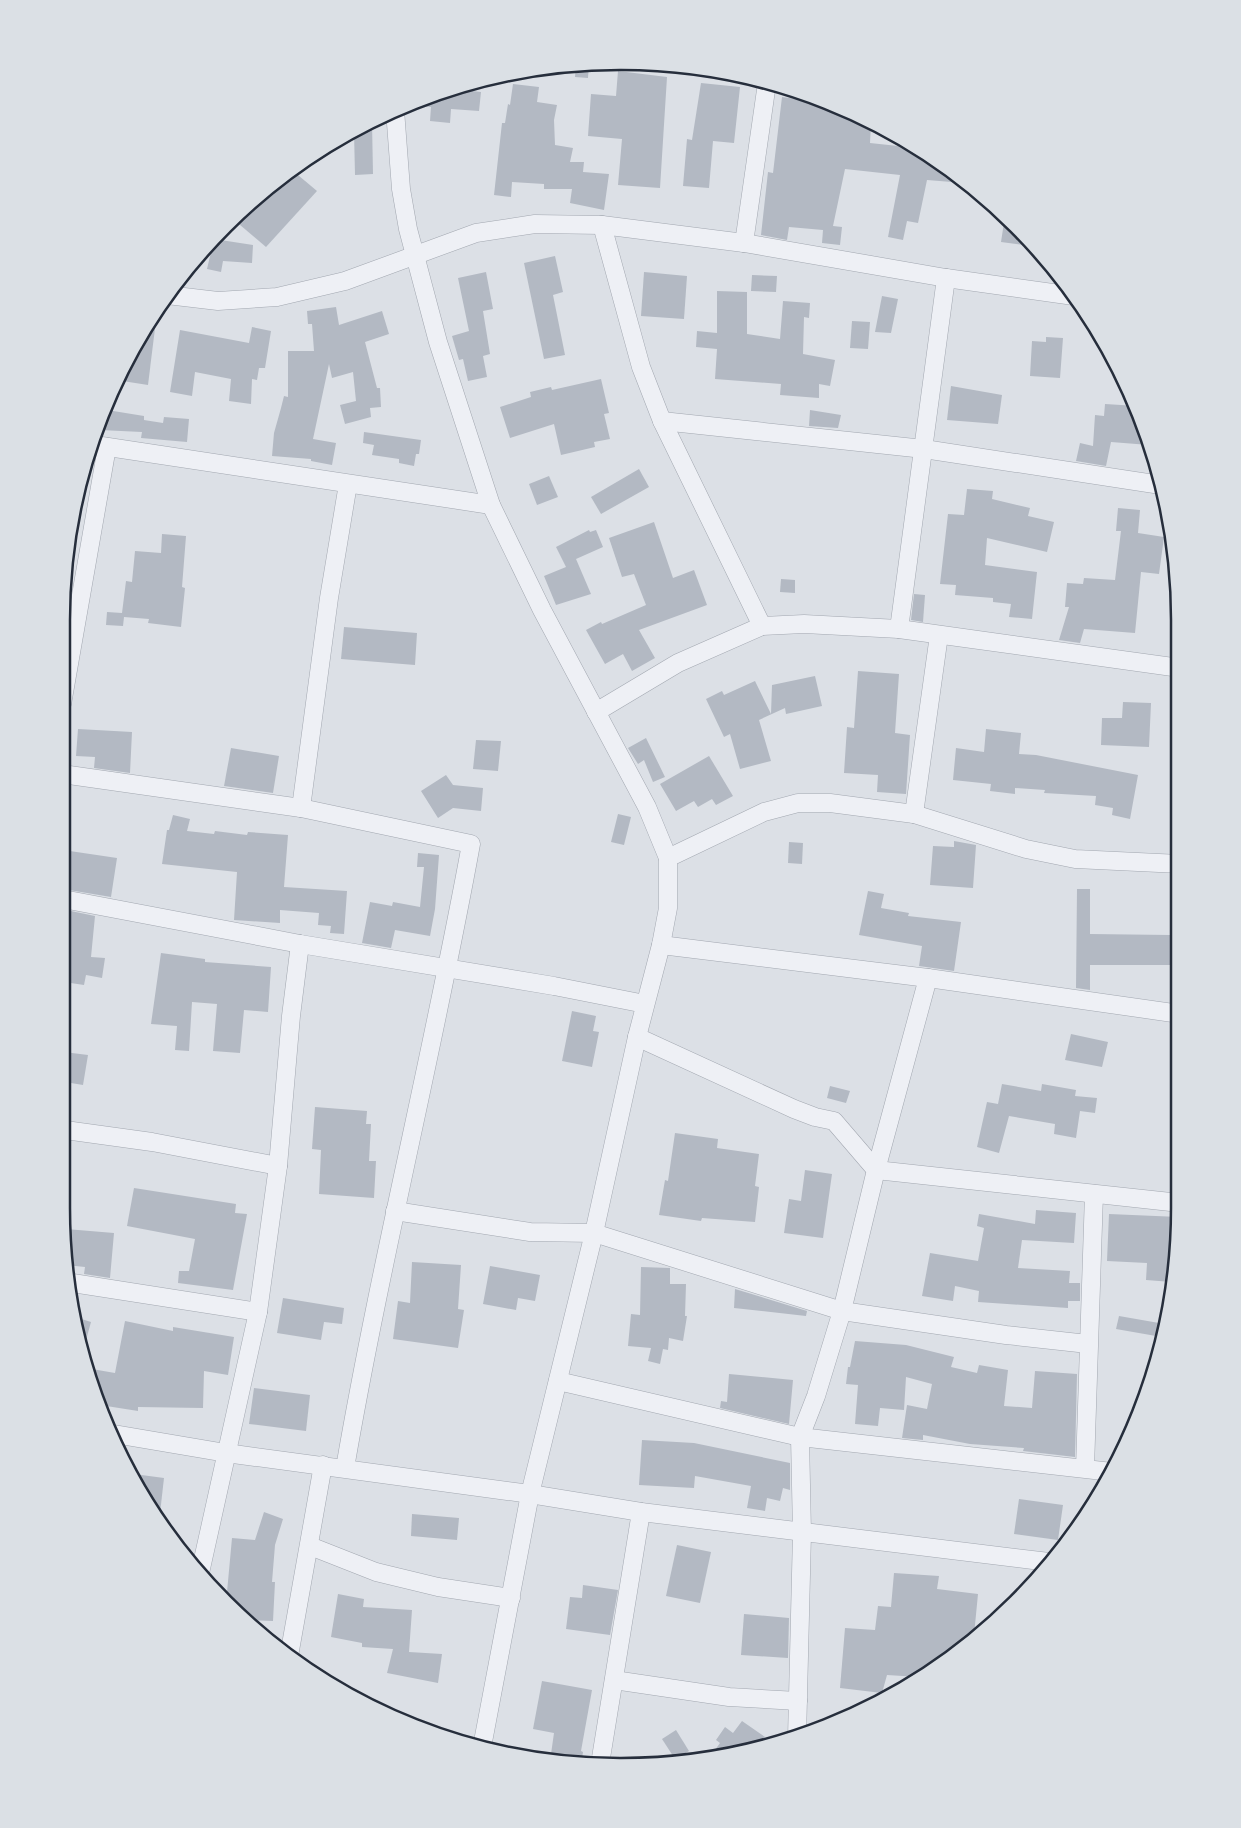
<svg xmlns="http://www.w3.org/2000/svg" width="1241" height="1828" font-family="'Source Sans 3',sans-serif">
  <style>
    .building { fill: #b3b9c3 }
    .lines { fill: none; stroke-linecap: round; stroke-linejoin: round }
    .minor-casing { stroke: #a2a7b0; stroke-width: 19 }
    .minor { stroke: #eef0f5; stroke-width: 18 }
    .rim { fill: none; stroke: #262e3c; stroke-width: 2.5 }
  </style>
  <rect width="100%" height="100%" fill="#dce0e6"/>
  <g class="building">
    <path d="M589 64 588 78 575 77 576 66Z"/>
    <path d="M618 71 667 77 660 188 618 185 622 139 588 136 591 94 616 96Z"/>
    <path d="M701 83 740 87 734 143 713 141 709 188 683 186 687 139 692 140Z"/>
    <path d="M513 84 539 87 537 102 557 105 554 120 555 145 573 148 570 162H584L583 172 609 174 604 210 570 203 572 189H544V184L512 182 511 197 494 195 502 123H505L508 104 510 105Z"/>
    <path d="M455 89 481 92 479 111 451 109 450 123 430 121 431 107 406 104Z"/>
    <path d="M782 97 834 104 871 123 870 143 898 146 899 138 931 155 964 183 927 180 918 223 907 221 903 240 888 237 900 175 845 169 833 226 842 227 840 245 822 243 823 230 789 227 787 240 761 235 768 172 773 173Z"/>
    <path d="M372 122 373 174 355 175 354 132Z"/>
    <path d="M292 170 317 191 266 247 233 219Z"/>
    <path d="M1005 216 1016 225 1033 246 1001 242Z"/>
    <path d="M214 239 253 245 252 263 223 261 221 272 207 269Z"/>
    <path d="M555 256 563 292 553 295 565 355 544 359 524 263Z"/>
    <path d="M486 272 493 309 483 311 490 354 483 356 487 377 468 381 463 359 459 360 452 336 469 331 458 278Z"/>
    <path d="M644 272 687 276 684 319 641 316Z"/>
    <path d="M752 275 777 276 776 292 751 291Z"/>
    <path d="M717 291 747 292V334L780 339 783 301 810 303 809 318 804 317 803 354 835 360 830 386 819 384V398L780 395 781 384 715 379 717 349 696 347 697 331 717 333Z"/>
    <path d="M882 296 898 299 891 333 875 332Z"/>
    <path d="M336 307 339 325 382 311 389 334 365 342 377 388H380L381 407 370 408 371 417 345 424 340 405 356 401 353 372 332 378 329 364 313 439 336 443 332 465 311 461V459L272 456 274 433 281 408 284 396 288 397V351H314L312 324H308L307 311Z"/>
    <path d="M157 312 148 385 116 380 119 373Z"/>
    <path d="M852 321 870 322 868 349 850 348Z"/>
    <path d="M252 327 271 331 265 368H259L257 380 252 379 251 404 229 401 231 379 195 372 192 396 170 392 180 330 249 343Z"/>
    <path d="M1046 337 1063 338 1060 378 1030 376 1032 341 1046 342Z"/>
    <path d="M601 379 609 413 604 414 610 439 594 442 595 447 561 455 554 424 510 438 500 407 531 397 530 392 551 387 552 390Z"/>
    <path d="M951 386 1002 395 998 424 947 420Z"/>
    <path d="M1105 404 1137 406 1149 445 1111 442 1106 466 1076 461 1080 443 1093 446 1095 415 1104 416Z"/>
    <path d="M107 410 144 416V420L163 423 164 417 189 419 187 442 141 438 142 432 100 430Z"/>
    <path d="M810 410 841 415 838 428 809 426Z"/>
    <path d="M364 432 421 440 419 454H416L414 466 399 463V459L372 455 374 445 363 443Z"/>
    <path d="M639 469 649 487 601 514 591 497Z"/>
    <path d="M549 476 558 497 537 505 529 484Z"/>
    <path d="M967 489 993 491 992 499 1030 508 1028 516 1054 522 1047 552 987 538 985 565 1037 572 1032 619 1009 617 1011 604 993 602V598L955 595 956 585 940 584 948 514 964 515Z"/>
    <path d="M1118 508 1140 510 1138 533 1164 537 1159 574 1141 572 1135 633 1084 629 1080 643 1059 640 1069 607H1065L1067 583 1083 584 1084 578 1115 580 1121 531H1116Z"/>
    <path d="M654 522 673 578 694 570 707 605 639 630 655 658 632 671 623 654 605 664 586 630 601 622 602 624 646 605 634 574 622 577 609 538Z"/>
    <path d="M589 530 590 532 596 530 603 547 576 559 591 594 556 605 544 576 566 567 556 547Z"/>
    <path d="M162 534 186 536 182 587 185 588 181 627 148 623 149 619 124 617 123 626 106 625 107 612 122 613 126 581 132 582 135 551 161 553Z"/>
    <path d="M781 579 795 580V593L780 592Z"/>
    <path d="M914 594 925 595 923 622 911 620Z"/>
    <path d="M344 627 417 633 415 665 341 659Z"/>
    <path d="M858 671 899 674 895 733 910 735 906 794 877 792 878 775 844 773 847 727 854 728Z"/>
    <path d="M815 676 822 706 786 714 785 708 759 720 771 761 740 769 730 734 724 737 706 699 722 691 724 695 755 681 771 714 772 685Z"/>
    <path d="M1123 702 1151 703 1149 747 1101 745 1102 718H1122Z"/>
    <path d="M78 729 132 732 130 773 94 768 95 757 76 756Z"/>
    <path d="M986 729 1021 733 1019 754 1036 755 1138 775 1130 819 1112 815 1113 808 1095 805 1096 796 1044 793 1045 790 1015 788V794L990 791 991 784 953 780 956 748 984 752Z"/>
    <path d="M646 738 665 777 653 782 644 760 638 764 628 748Z"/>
    <path d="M476 740 501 741 498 771 473 769Z"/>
    <path d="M231 748 279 756 273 793 224 786Z"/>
    <path d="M709 756 733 796 716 805 712 799 698 807 694 801 676 811 660 784Z"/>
    <path d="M446 775 453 785 483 788 481 811 453 808 438 818 421 791Z"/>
    <path d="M618 814 631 817 624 845 611 842Z"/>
    <path d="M173 815 190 819 187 831 214 834 215 831 247 835 248 832 288 835 284 887 347 891 344 934 330 933 331 926 318 925 319 913 280 910V923L234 920 237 872 162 864 167 830H169Z"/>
    <path d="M954 841 976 845 973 888 930 885 933 846 954 847Z"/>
    <path d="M789 842 803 843 802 864 788 863Z"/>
    <path d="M63 850 117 858 111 897 63 889Z"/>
    <path d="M418 853 439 855 435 909 430 936 395 930 391 948 362 943 370 902 392 906 393 902 420 907 424 867H417Z"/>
    <path d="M1077 889H1090V934L1170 935V965H1090V990L1076 988Z"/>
    <path d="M868 891 884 894 881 908 909 913 908 916 961 922 954 971 919 966 922 946 859 935Z"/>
    <path d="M66 910 95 916 91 957 105 958 102 978 86 975 84 985 64 982Z"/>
    <path d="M161 953 205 959V962L271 967 268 1012 244 1010 240 1053 213 1051 217 1004 192 1002 189 1051 175 1050 177 1026 151 1024Z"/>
    <path d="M572 1011 596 1016 593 1031 599 1032 592 1067 562 1061Z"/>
    <path d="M1071 1034 1108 1042 1102 1067 1065 1060Z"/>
    <path d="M64 1052 88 1055 83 1085 65 1082Z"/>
    <path d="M1002 1084 1041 1091 1042 1084 1076 1090 1075 1096 1097 1098 1095 1113 1080 1111 1076 1138 1054 1134 1055 1124 1009 1116 999 1153 977 1147 987 1102 998 1104Z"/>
    <path d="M830 1086 850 1091 846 1103 827 1098Z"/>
    <path d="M315 1107 367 1111 366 1124H371L369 1161H376L374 1198 319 1194 321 1150 312 1149Z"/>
    <path d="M675 1133 718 1139 717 1148 759 1154 755 1186 759 1187 755 1222 702 1218 701 1221 659 1215 665 1180 668 1181Z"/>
    <path d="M805 1170 832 1174 823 1238 784 1233 789 1199 801 1201Z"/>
    <path d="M134 1188 236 1204 235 1213 247 1214 233 1290 178 1283 179 1271H189L195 1239 127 1226Z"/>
    <path d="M1036 1210 1076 1213 1074 1243 1022 1240 1018 1268 1070 1271 1069 1283H1080V1301H1068V1308L978 1302 979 1291 955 1286 953 1301 922 1296 930 1253 978 1261 984 1228 977 1226 979 1214 1035 1224Z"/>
    <path d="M1109 1214 1179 1217 1172 1282 1146 1280 1147 1263 1107 1261Z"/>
    <path d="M66 1229 114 1233 110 1278 84 1274 85 1267 66 1265Z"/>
    <path d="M412 1262 461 1265 458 1309 464 1310 458 1348 393 1339 398 1301 410 1303Z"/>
    <path d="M490 1266 540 1275 535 1301 518 1298 516 1310 483 1304Z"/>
    <path d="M641 1267 670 1268V1284H686L685 1316H687L683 1341 669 1338 668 1350 663 1349 660 1364 648 1361 651 1348 628 1346 631 1314 640 1315Z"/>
    <path d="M735 1289 807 1311 806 1316 734 1308Z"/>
    <path d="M283 1298 344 1308 342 1324 324 1322 321 1340 277 1333Z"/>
    <path d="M1119 1316 1159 1323 1156 1336 1116 1329Z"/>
    <path d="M75 1317 91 1322 83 1351 77 1328Z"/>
    <path d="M125 1321 173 1331V1327L234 1337 228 1375 204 1371 203 1408 138 1407V1411L100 1405 91 1387 86 1368 115 1373Z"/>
    <path d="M855 1341 906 1345 954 1357 951 1367 977 1373 979 1365 1008 1370 1004 1406 1032 1408 1035 1371 1077 1374 1075 1457 1023 1451 1024 1448 970 1444 923 1435V1440L902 1438 907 1405 927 1409 932 1384 906 1377 904 1410 880 1408 878 1426 855 1424 858 1385 846 1384 848 1367H850Z"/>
    <path d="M729 1374 793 1380 789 1424 720 1408 721 1401 727 1402Z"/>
    <path d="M254 1388 310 1395 306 1431 249 1424Z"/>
    <path d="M642 1440 694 1443 790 1463V1490L783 1488 780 1501 767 1498 765 1511 747 1508 751 1486 695 1476 694 1488 639 1485Z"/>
    <path d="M134 1474 164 1478 159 1522 156 1518Z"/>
    <path d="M1019 1499 1063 1505 1058 1540 1014 1534Z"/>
    <path d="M264 1512 283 1519 275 1545 272 1582H275L273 1621 245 1620 226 1603 232 1538 255 1540Z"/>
    <path d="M412 1514 459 1518 457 1540 411 1536Z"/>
    <path d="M677 1545 711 1552 700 1603 666 1596Z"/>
    <path d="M894 1573 939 1576 937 1589 978 1594 974 1635 919 1677 887 1675 882 1693 840 1688 845 1628 875 1630 878 1606 891 1607Z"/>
    <path d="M583 1585 618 1590 610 1635 566 1629 570 1597 582 1598Z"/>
    <path d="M338 1594 364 1599 363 1607 412 1610 409 1652 442 1654 438 1683 387 1673 393 1649 362 1647V1643L331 1637Z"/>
    <path d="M744 1614 789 1618 788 1658 741 1655Z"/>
    <path d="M542 1681 592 1690 581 1751 583 1752 581 1765 550 1761 554 1733 533 1729Z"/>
    <path d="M742 1721 765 1737 762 1740 770 1745 730 1756 710 1757 720 1743 716 1740 725 1727 733 1733Z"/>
    <path d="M676 1730 689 1751 675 1759 662 1739Z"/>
  </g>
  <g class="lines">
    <g class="minor-casing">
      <g id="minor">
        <path d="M395 110 401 189 408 229 438 342 491 505 542 610 647 807 668 858V908L661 945 637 1037 594 1233 530 1494 482 1747"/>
        <path d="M602 225 641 367 662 421 762 626"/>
        <path d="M744 243 767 83"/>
        <path d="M167 295 218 301 277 297 345 281 476 233 535 224 602 225 744 243 946 278 1074 296"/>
        <path d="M662 421 924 449 1161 485"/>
        <path d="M95 445 491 505"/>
        <path d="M899 629 946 278"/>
        <path d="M62 704 107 447"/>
        <path d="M596 712 678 663 762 626 804 624 899 629 1180 668"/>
        <path d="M62 774 301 808 471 844C433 1053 381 1259 345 1468"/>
        <path d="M301 808 329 598 348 484"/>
        <path d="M914 814 939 635"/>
        <path d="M668 858 764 812 798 803H830L914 814 1026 849 1075 859 1180 864"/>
        <path d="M63 899 300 944 554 986 645 1004"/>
        <path d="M661 945 928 978 1180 1014"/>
        <path d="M637 1037 794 1109 815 1117 834 1121 876 1170 1180 1203"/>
        <path d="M65 1130 152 1142 278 1166"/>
        <path d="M395 1211 530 1232 594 1233 842 1311 1006 1335 1088 1344"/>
        <path d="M66 1282 258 1312"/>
        <path d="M558 1381 800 1437 1112 1472"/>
        <path d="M114 1434 226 1453 530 1494 641 1512 1049 1562"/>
        <path d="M1085 1468 1094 1194"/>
        <path d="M310 1546 376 1572 438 1587 511 1598"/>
        <path d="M200 1573 258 1312 278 1166 291 1016 300 944"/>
        <path d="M289 1656 323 1465"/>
        <path d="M614 1680 729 1697 798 1701"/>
        <path d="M797 1738 802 1533 800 1437 816 1396 842 1311 876 1170 928 978"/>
        <path d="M600 1764 641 1512"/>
      </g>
    </g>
    <use href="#minor" class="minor"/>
  </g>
  <path d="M0 0H1241V1828H0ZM620 70H621A550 550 0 0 1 1171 620V1208A550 550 0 0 1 621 1758H620A550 550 0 0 1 70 1208V620A550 550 0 0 1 620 70Z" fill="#dbe0e5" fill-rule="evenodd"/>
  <path class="rim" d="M620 70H621A550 550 0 0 1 1171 620V1208A550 550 0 0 1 621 1758H620A550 550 0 0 1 70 1208V620A550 550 0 0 1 620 70Z"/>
</svg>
